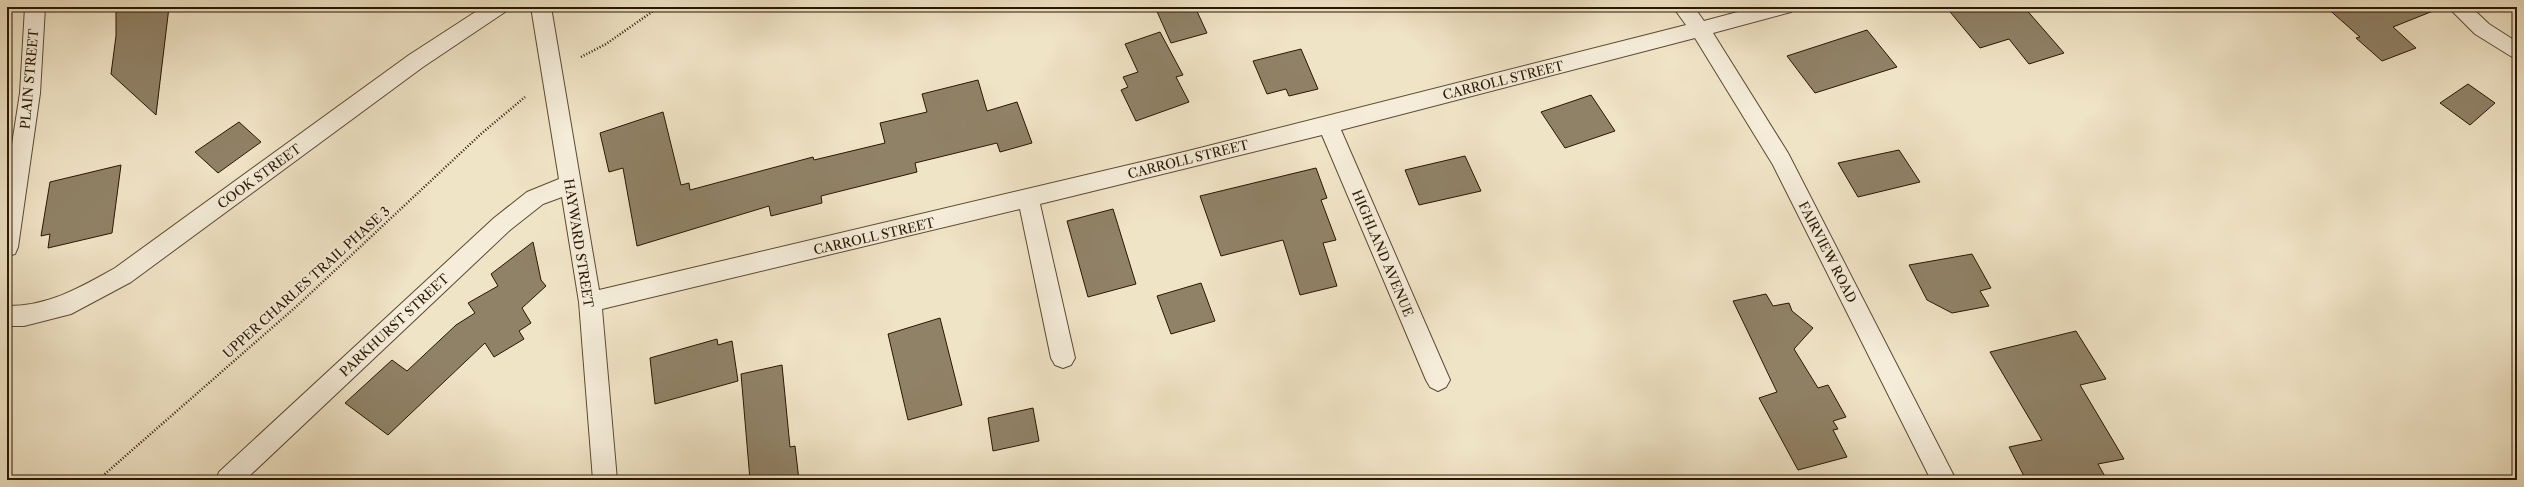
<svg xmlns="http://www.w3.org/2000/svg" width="2524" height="487" font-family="'Libre Caslon Text',serif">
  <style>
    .building { fill: #908267; stroke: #291701 }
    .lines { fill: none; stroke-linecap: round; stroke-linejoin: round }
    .minor-casing { stroke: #5b4a32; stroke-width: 2 }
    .path { stroke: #291701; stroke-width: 2.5; stroke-dasharray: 1 2; stroke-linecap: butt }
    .minor { fill: #f5edda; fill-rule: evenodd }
    .labels { text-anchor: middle; stroke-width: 3; stroke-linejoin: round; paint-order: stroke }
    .street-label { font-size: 13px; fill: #291701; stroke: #f5edda }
  </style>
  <rect width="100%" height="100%" fill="#f0e4c6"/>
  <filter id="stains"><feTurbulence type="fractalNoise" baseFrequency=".005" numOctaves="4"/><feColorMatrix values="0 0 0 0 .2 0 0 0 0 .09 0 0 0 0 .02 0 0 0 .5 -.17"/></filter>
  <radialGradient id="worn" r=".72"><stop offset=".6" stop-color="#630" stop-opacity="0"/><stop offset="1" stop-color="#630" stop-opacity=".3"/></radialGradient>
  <g class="building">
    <path d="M116 7H169L156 115 111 74 116 36Z"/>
    <path d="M1155 7H1195L1207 33 1171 43Z"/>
    <path d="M1946 7H2024L2064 53 2029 64 2009 39 1980 48Z"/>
    <path d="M2326 7H2438V9L2393 27 2416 48 2382 61 2356 38 2360 37Z"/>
    <path d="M1867 30 1897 67 1815 93 1787 56Z"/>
    <path d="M1160 32 1183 75 1176 77 1189 102 1136 121 1121 90 1128 87 1123 77 1138 72 1125 44Z"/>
    <path d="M1301 49 1318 89 1289 96 1286 89 1267 94 1253 61Z"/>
    <path d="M978 80 987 111 1017 102 1032 143 1000 152 997 143 915 163 917 172 821 196 822 203 771 216 769 206 637 246 623 168 609 172 600 133 663 112 681 185 689 183 690 190 813 157 814 160 885 143 880 123 927 112 922 94Z"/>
    <path d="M2468 84 2495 103 2470 125 2440 103Z"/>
    <path d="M1591 95 1615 131 1565 148 1541 112Z"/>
    <path d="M239 122 261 142 218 173 195 152Z"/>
    <path d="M1899 150 1920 182 1858 197 1838 163Z"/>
    <path d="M1465 156 1481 191 1419 205 1405 170Z"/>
    <path d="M121 165 112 233 48 248 50 234 41 236 50 182Z"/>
    <path d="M1316 168 1327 198 1321 200 1336 240 1323 243 1337 286 1300 295 1283 240 1221 256 1200 196Z"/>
    <path d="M1113 209 1136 284 1088 297 1067 221Z"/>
    <path d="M533 242 541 280 546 286 522 308 531 323 519 331 524 339 494 357 485 343 388 435 345 403 392 360 407 371 456 325 475 313 468 303 498 286 491 274Z"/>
    <path d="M1972 254 1991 288 1980 291 1989 306 1952 313 1927 300 1909 265Z"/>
    <path d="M1201 283 1215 321 1171 334 1157 296Z"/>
    <path d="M1766 294 1773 306 1789 303 1792 311 1813 328 1794 349 1818 388 1828 385 1846 417 1833 421 1838 429 1833 430 1847 457 1798 470 1759 398 1777 392 1733 301Z"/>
    <path d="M940 318 962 405 908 420 888 334Z"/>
    <path d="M2076 331 2106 379 2080 385 2124 459 2098 464 2107 480H2026L2009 447 2042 440 1990 352Z"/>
    <path d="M717 339 718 345 732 341 738 381 655 404 650 358Z"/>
    <path d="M782 365 790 447 795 446 799 480H750L741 374Z"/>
    <path d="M1033 408 1039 441 993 451 988 418Z"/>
  </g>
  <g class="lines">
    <g class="minor-casing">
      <g id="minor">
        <path d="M25 7H45L40 93 18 247 15 254 7 256V176L20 93Z"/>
        <path d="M483 7H508L505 12 423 67 131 282 71 314 24 326H7V306C49 306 79 288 115 268L409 55Z"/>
        <path d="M531 7H551L599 290 1188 151 1686 25 1673 7H1694L1704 21 1756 7H1794L1791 12 1713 33 1788 153 1956 480H1931L1773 165 1695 38 1341 130 1450 380 1446 387 1438 391 1430 387 1426 380 1322 135 1040 204 1075 358 1071 365 1063 368 1055 365 1051 358 1020 209 602 309 617 480H593L579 302 562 197 543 204 510 230 245 480H216L219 472 494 218 527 192 559 179Z"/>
        <path d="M2448 7H2471L2489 24 2517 42V60L2475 34Z"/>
      </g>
    </g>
    <g class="path">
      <path d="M581 57 606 44 659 7"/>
      <path d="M98 480 298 305 482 133 525 97"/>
    </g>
    <use href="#minor" class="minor"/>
  </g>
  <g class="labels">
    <g class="street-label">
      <text transform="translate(29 79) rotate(-85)" y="5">PLAIN STREET</text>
      <text transform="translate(1503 80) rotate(-14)" y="5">CARROLL STREET</text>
      <text transform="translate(1188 159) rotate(-14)" y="5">CARROLL STREET</text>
      <text transform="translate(259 176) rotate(-36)" y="5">COOK STREET</text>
      <text transform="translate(874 236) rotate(-13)" y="5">CARROLL STREET</text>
      <text transform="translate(579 243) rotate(81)" y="5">HAYWARD STREET</text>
      <text transform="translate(1828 252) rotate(63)" y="5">FAIRVIEW ROAD</text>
      <text transform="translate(1383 253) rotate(67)" y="5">HIGHLAND AVENUE</text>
      <text transform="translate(306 282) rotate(-42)" y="5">UPPER CHARLES TRAIL PHASE 3</text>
      <text transform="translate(394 325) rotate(-43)" y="5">PARKHURST STREET</text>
    </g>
  </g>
  <rect width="2524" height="487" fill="none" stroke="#f0e4c6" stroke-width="24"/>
  <rect x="8" y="8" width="2508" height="471" fill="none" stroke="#291701" stroke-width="2"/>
  <rect x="12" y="12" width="2500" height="463" fill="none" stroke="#291701"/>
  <rect width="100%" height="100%" filter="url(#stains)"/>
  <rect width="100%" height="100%" fill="url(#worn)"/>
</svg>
